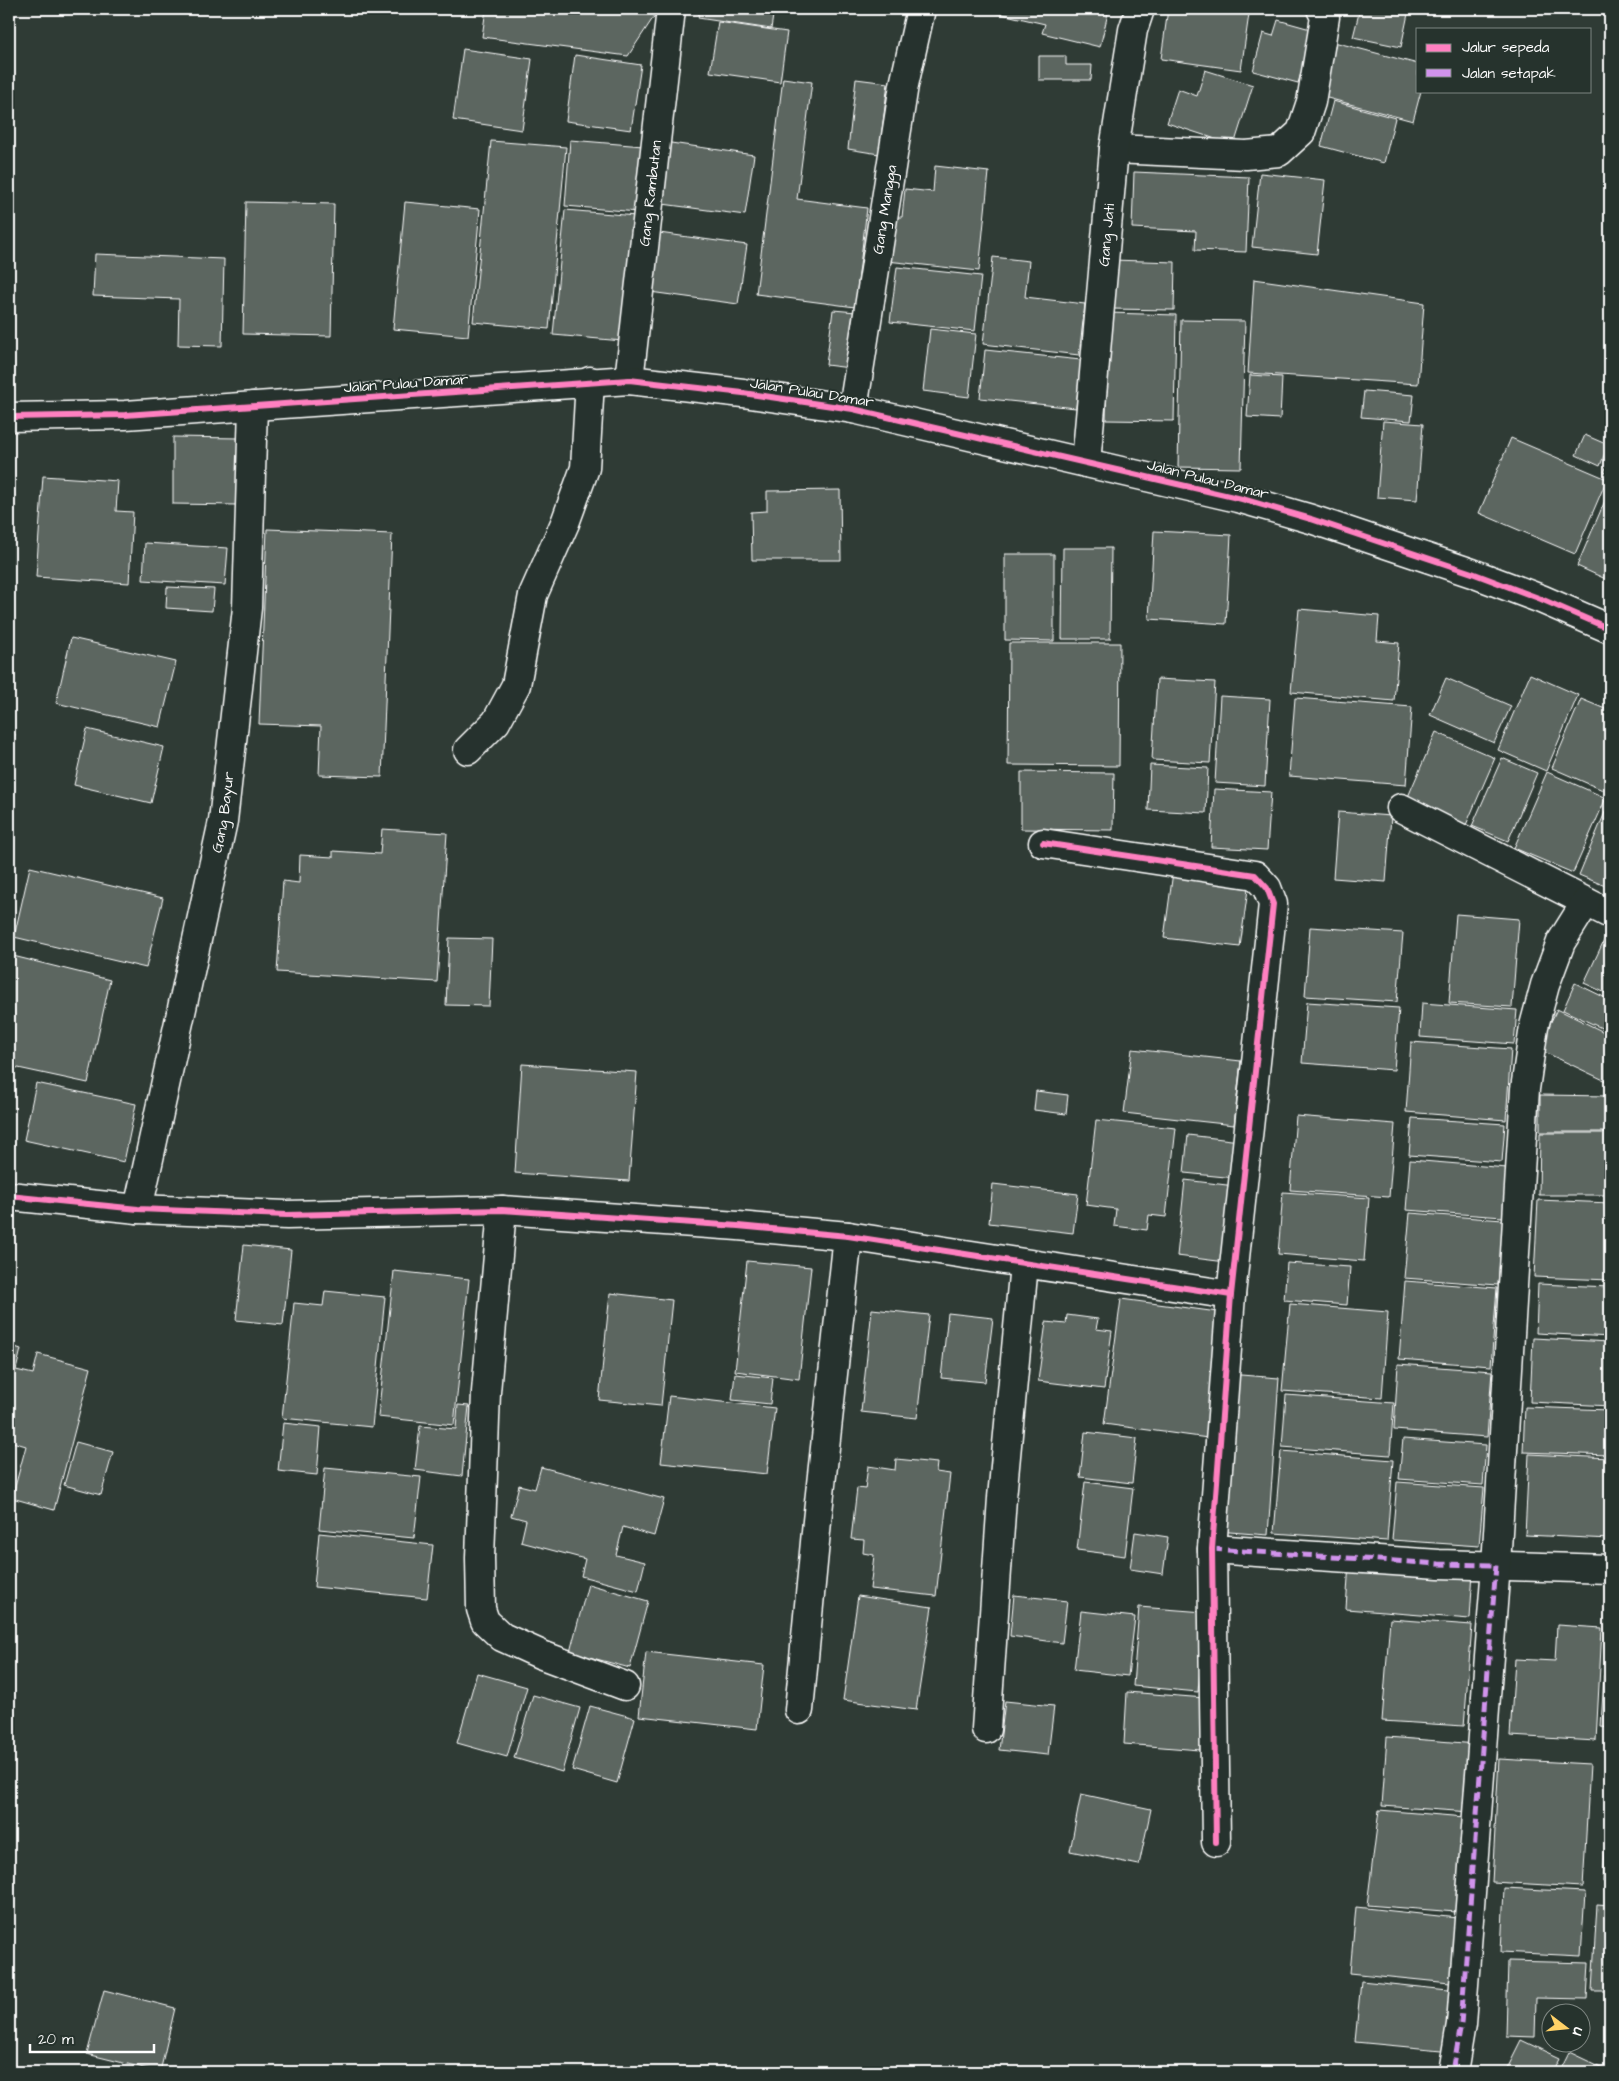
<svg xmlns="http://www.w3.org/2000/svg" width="1619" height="2081" font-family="'Architects Daughter',sans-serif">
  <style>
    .building { fill: #5b6661; stroke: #fff }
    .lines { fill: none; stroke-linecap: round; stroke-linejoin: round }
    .minor-casing { stroke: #fff; stroke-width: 31 }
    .minor { stroke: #26332d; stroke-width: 28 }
    .quiet { stroke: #d193ec; stroke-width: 5; stroke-dasharray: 10 5; stroke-linecap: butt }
    .cycleway-casing { stroke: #26332d; stroke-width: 9 }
    .cycleway { stroke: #ff80c0; stroke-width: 6 }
    .labels { text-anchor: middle; stroke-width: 4; stroke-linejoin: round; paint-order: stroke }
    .street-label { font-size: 15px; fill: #fff; stroke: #26332d }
  </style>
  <rect width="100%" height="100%" fill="#2f3b35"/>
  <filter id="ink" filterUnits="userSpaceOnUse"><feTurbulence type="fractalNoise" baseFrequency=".02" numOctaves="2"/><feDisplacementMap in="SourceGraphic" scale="10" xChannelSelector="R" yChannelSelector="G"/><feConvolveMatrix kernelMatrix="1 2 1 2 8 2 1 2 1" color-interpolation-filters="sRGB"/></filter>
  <g filter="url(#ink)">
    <g class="building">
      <path d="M486 9H659L628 56 482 37Z"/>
      <path d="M700 9H774L771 29 698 18Z"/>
      <path d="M980 9H1109L1100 47 1042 33 1045 24Z"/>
      <path d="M1168 9H1215L1249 14 1241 70 1161 59Z"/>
      <path d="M1360 9H1409L1401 47 1353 37Z"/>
      <path d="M1278 20 1314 30 1298 83 1253 71 1263 33 1273 36Z"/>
      <path d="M718 22 787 32 780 82 710 72Z"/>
      <path d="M1334 42 1418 64V91H1421L1413 121 1320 96Z"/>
      <path d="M463 49 532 59 522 130 453 120Z"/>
      <path d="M575 55 641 65 631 130 566 121Z"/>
      <path d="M1039 56H1066V65H1092L1091 80H1039Z"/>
      <path d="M1205 70 1253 85 1234 145 1167 123 1178 89 1197 96Z"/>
      <path d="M783 78 812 82 797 199 867 208 855 307 756 294Z"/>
      <path d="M856 79 888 83 879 154 848 149Z"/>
      <path d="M1333 101 1395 118 1384 163 1321 146Z"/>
      <path d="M570 140 643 146 638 212 565 206Z"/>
      <path d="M491 141 566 147 549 329 473 322Z"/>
      <path d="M664 142 754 155 745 215 655 203Z"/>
      <path d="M935 166 989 172 979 271 887 261 892 217H902L905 189 933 192Z"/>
      <path d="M1134 172 1249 177 1246 252 1195 250 1196 231 1132 228Z"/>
      <path d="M1260 173 1325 180 1317 254 1252 247Z"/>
      <path d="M246 202 334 204 331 336 243 334Z"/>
      <path d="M405 202 480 209 468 336 393 329Z"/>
      <path d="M565 210 636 216 623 341 553 335Z"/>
      <path d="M659 233 747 245 738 304 650 292Z"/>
      <path d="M95 254 224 259 222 346 178 345 179 299 93 296Z"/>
      <path d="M993 257 1029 261 1025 297 1085 304 1079 355 983 344Z"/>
      <path d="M1112 260 1175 262 1174 310 1111 309Z"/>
      <path d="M897 267 981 276 975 331 890 322Z"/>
      <path d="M1254 279 1424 303 1418 384 1248 373Z"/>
      <path d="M833 310 856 312 850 368 826 365Z"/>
      <path d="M1108 313 1176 315 1174 421 1106 420Z"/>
      <path d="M1181 320 1245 321 1241 468 1178 467Z"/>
      <path d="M930 329 976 334 969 397 923 391Z"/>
      <path d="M985 350 1081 360 1076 408 980 398Z"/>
      <path d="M1250 375 1282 377 1280 419 1247 417Z"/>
      <path d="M1364 391 1414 395 1411 421 1361 417Z"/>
      <path d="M1383 421 1423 424 1417 500 1377 497Z"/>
      <path d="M1585 435 1608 445 1600 466 1576 455Z"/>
      <path d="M173 437 239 438 237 505 173 504Z"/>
      <path d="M1511 438 1607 479 1575 554 1479 513Z"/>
      <path d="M1610 459V475L1604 472Z"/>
      <path d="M43 476 118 481 116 511 133 512 129 583 36 577Z"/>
      <path d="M1610 489V581L1577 566Z"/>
      <path d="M840 490 841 560H752L751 512 767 511V491Z"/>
      <path d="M267 529 392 534 382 777 319 775 321 726 259 724Z"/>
      <path d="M1154 531 1231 535 1226 624 1149 619Z"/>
      <path d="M145 543 228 548 225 585 143 580Z"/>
      <path d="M1063 548H1111L1110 639H1062Z"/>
      <path d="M1005 554H1054V641L1005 640Z"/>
      <path d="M167 587 214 589 212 611 166 608Z"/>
      <path d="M1299 609 1379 616 1377 641 1399 643 1394 701 1291 692Z"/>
      <path d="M71 638 176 662 160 727 56 703Z"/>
      <path d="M1009 643H1120L1119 766 1008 765Z"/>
      <path d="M1530 674 1578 695 1546 771 1498 750Z"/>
      <path d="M1446 678 1511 706 1494 743 1430 715Z"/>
      <path d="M1157 679 1215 682 1210 763 1152 760Z"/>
      <path d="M1220 696 1270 699 1265 786 1215 783Z"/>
      <path d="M1295 698 1412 707 1406 785 1289 776Z"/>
      <path d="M1581 699 1610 711V780L1605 791 1552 768Z"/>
      <path d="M87 729 164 747 151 803 74 785Z"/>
      <path d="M1436 732 1495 758 1466 825 1407 799Z"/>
      <path d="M9 733 15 734 9 761Z"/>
      <path d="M1502 758 1537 773 1508 841 1472 826Z"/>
      <path d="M1150 765 1208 768 1206 813 1148 810Z"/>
      <path d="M1021 772 1114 773 1113 830 1021 829Z"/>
      <path d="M1547 772 1606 798 1573 873 1514 848Z"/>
      <path d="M1214 789 1271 792 1267 850 1211 847Z"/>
      <path d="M1608 805H1610V888L1579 875Z"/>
      <path d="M1338 812 1391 816 1386 882 1333 878Z"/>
      <path d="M382 829 447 833 437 982 277 972 283 881 299 883 300 855 333 857V851L380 854Z"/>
      <path d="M30 867 163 898 146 968 14 937Z"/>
      <path d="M1173 872 1249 882 1240 947 1164 938Z"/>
      <path d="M1456 914 1519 919 1512 1007 1449 1003Z"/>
      <path d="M1310 927 1403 933 1397 1002 1305 996Z"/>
      <path d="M1607 934 1610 936V995L1584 983Z"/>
      <path d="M449 938 492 939 489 1006 446 1005Z"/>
      <path d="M9 955 110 980 88 1083 9 1066Z"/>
      <path d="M1575 983 1610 1000V1032L1563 1010Z"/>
      <path d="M1307 1002 1399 1008 1394 1070 1302 1063Z"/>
      <path d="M1422 1003 1517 1010 1514 1044 1420 1037Z"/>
      <path d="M1557 1009 1610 1035V1083L1538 1049Z"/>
      <path d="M1411 1042 1511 1049 1506 1120 1406 1112Z"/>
      <path d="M1132 1049 1241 1061 1234 1125 1124 1113Z"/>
      <path d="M522 1064 637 1072 629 1181 515 1173Z"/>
      <path d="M36 1083 136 1104 124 1162 24 1140Z"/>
      <path d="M1036 1091 1068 1095 1066 1114 1034 1110Z"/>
      <path d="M1540 1095 1610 1096V1132H1540Z"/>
      <path d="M1296 1116 1395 1124 1389 1197 1290 1190Z"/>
      <path d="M1412 1118 1505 1124 1502 1162 1409 1155Z"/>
      <path d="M1096 1120 1176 1128 1166 1217 1149 1215 1147 1230 1114 1226 1116 1209 1086 1205Z"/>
      <path d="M1540 1133H1610V1195H1539Z"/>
      <path d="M1188 1135 1240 1141 1236 1178 1184 1173Z"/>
      <path d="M1410 1160 1507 1168 1503 1217 1406 1210Z"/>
      <path d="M1185 1180 1235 1186 1226 1262 1177 1256Z"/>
      <path d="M993 1184 1078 1194 1073 1233 989 1223Z"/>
      <path d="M1283 1192 1369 1198 1364 1261 1278 1254Z"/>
      <path d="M1538 1200 1610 1203V1280L1534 1277Z"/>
      <path d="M1410 1213 1503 1220 1498 1285 1404 1278Z"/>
      <path d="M244 1245 291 1250 283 1325 236 1320Z"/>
      <path d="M747 1261 811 1267 799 1379 735 1371Z"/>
      <path d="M1287 1263 1350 1267 1347 1305 1284 1300Z"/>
      <path d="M394 1271 469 1279 454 1425 378 1417Z"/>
      <path d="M1405 1281 1497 1288 1491 1366 1399 1359Z"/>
      <path d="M1538 1284 1610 1287V1337L1536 1333Z"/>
      <path d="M325 1291 385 1297 372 1427 282 1418 294 1303 323 1306Z"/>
      <path d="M610 1293 672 1300 661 1406 599 1400Z"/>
      <path d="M1121 1299 1225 1313 1208 1438 1104 1424Z"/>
      <path d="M1290 1304 1388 1312 1382 1398 1282 1391Z"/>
      <path d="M872 1309 929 1315 917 1418 861 1412Z"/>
      <path d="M948 1313 993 1318 985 1382 941 1378Z"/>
      <path d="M1067 1315 1098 1319 1096 1329 1112 1331 1104 1389 1038 1381 1046 1322 1066 1324Z"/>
      <path d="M1533 1338 1610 1342V1406L1530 1402Z"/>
      <path d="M9 1345 21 1349 16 1370 33 1374 38 1354 91 1368 54 1510 12 1498 26 1446 9 1441Z"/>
      <path d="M1398 1364 1492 1371 1487 1437 1394 1430Z"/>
      <path d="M735 1374 773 1378 770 1404 732 1400Z"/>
      <path d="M1228 1374 1279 1378 1268 1535 1217 1531Z"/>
      <path d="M1286 1395 1394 1403 1390 1455 1282 1447Z"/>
      <path d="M669 1396 775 1408 767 1474 661 1463Z"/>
      <path d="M458 1405 469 1406 462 1476 415 1470 420 1426 456 1429Z"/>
      <path d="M1525 1407 1610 1410V1455L1523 1452Z"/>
      <path d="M283 1423 321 1427 317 1475 278 1471Z"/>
      <path d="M1085 1432 1137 1438 1132 1483 1080 1477Z"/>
      <path d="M1403 1439 1486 1445 1483 1485 1399 1479Z"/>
      <path d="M76 1442 113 1452 101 1495 64 1485Z"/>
      <path d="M1281 1451 1393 1460 1387 1541 1274 1533Z"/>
      <path d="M1529 1454 1610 1458V1539L1525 1535Z"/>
      <path d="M896 1459 937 1463 936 1472 950 1474 936 1596 870 1589 874 1555 863 1553 864 1540 851 1539 857 1488 865 1489 868 1466 895 1470Z"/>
      <path d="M541 1467 664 1499 654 1536 623 1527 616 1555 645 1562 638 1591 581 1576 585 1559 521 1542 526 1520 511 1516 519 1485 535 1489Z"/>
      <path d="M325 1468 421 1477 414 1538 319 1529Z"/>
      <path d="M1085 1482 1133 1488 1125 1556 1077 1550Z"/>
      <path d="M1397 1482 1484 1488 1479 1546 1392 1540Z"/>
      <path d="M1135 1532 1168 1537 1163 1574 1130 1569Z"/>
      <path d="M319 1533 433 1545 427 1598 314 1587Z"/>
      <path d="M1349 1562 1473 1571 1470 1619 1346 1609Z"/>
      <path d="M588 1584 648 1601 630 1668 570 1652Z"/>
      <path d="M1014 1595 1067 1601 1062 1643 1010 1636Z"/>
      <path d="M858 1596 932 1607 916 1710 843 1700Z"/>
      <path d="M1139 1607 1204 1612 1198 1692 1133 1686Z"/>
      <path d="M1081 1611 1135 1617 1128 1676 1074 1670Z"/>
      <path d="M1610 1618V1667H1608Z"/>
      <path d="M1390 1619 1472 1625 1464 1726 1382 1721Z"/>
      <path d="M1557 1625 1602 1628 1596 1741 1510 1736 1515 1659 1555 1661Z"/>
      <path d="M646 1652 764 1665 757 1729 639 1716Z"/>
      <path d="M477 1673 527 1687 507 1757 457 1743Z"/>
      <path d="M1604 1675H1610V1727L1601 1726Z"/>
      <path d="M1127 1692 1205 1698 1200 1750 1124 1744Z"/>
      <path d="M533 1695 580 1708 562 1772 514 1758Z"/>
      <path d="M1005 1701 1054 1706 1048 1755 999 1750Z"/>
      <path d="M590 1706 635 1718 617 1783 572 1770Z"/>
      <path d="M1387 1737 1477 1744 1471 1812 1382 1806Z"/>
      <path d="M1499 1759 1590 1764 1583 1887 1492 1882Z"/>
      <path d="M1081 1794 1151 1809 1139 1865 1070 1851Z"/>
      <path d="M1379 1810 1465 1817 1456 1912 1367 1905Z"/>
      <path d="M1605 1849H1610V1882H1603Z"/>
      <path d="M1504 1888 1585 1892 1581 1956 1501 1952Z"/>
      <path d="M1597 1904 1610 1905V1991H1592Z"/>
      <path d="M1356 1907 1457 1918 1450 1983 1350 1973Z"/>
      <path d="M1508 1961 1589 1963 1587 1999 1536 1998 1535 2037 1506 2036Z"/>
      <path d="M1361 1981 1458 1991 1452 2051 1355 2042Z"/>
      <path d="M104 1990 175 2008 160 2072 87 2054Z"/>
      <path d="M1521 2040 1559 2058 1552 2072H1505Z"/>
      <path d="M1569 2052 1607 2070 1606 2072H1559Z"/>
    </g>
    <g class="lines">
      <g class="minor-casing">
        <g id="minor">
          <path d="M1114 149 1246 155 1279 152 1301 132 1311 102 1325 17 1321 9"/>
          <path id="s1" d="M629 380 671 9"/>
          <path id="s2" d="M853 409 904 85 921 9"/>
          <path d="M9 417 125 415 629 380 743 393 853 409 1242 499 1311 519 1472 573 1541 599 1610 629"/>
          <path id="s3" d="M1086 463 1114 149 1133 30 1140 9"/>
          <path d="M468 750 496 722 516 685 533 595 565 523 585 468 590 381"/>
          <path d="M1401 808 1610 914"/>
          <path d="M1043 843 1255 875 1267 888 1273 904 1231 1295 1212 1549 1216 1842"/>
          <path d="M9 1196 138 1209 287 1215 502 1210 738 1226 848 1236 1231 1295"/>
          <path id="s4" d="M138 1209 223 821 247 608 253 406"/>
          <path d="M502 1210 486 1392 480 1558 481 1609 485 1621 502 1637 542 1655 625 1686"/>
          <path d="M1212 1549 1439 1564 1610 1569"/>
          <path d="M799 1710 817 1521 848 1236"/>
          <path d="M986 1729 1002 1498 1024 1264"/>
          <path d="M1453 2072 1461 2024 1496 1565 1525 1089 1534 1026 1545 985 1561 942 1586 902"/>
        </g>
      </g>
      <use href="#minor" class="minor"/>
      <path class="quiet" d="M1212 1549 1439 1564 1496 1565 1461 2024 1453 2072"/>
      <g class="cycleway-casing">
        <g id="cycleway">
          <path d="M9 417 125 415 629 380 743 393 853 409 1242 499 1311 519 1472 573 1541 599 1610 629"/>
          <path d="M1043 843 1255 875 1267 888 1273 904 1231 1295 1212 1549 1216 1842"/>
          <path d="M9 1196 138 1209 287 1215 502 1210 738 1226 848 1236 1231 1295"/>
        </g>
      </g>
      <use href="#cycleway" class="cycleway"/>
    </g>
  </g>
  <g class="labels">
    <g class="street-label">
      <text dy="5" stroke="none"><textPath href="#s1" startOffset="188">Gang Rambutan</textPath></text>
      <text dy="5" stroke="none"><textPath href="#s2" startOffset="202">Gang Mangga</textPath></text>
      <text dy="5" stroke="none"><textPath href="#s3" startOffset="229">Gang Jati</textPath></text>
      <text transform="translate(406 383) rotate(-4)" y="5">Jalan Pulau Damar</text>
      <text transform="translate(812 392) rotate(9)" y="5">Jalan Pulau Damar</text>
      <text transform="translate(1208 479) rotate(14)" y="5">Jalan Pulau Damar</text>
      <text dy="5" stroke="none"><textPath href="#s4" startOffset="406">Gang Bayur</textPath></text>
    </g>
  </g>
  <rect width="1619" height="2081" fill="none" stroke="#26332d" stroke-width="30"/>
  <rect x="15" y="15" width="1589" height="2051" fill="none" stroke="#fff" stroke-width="2" filter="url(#ink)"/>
  <rect x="1416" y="28" width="175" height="65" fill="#26332d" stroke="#7d8581"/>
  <rect x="1426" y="44" width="25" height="8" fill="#ff80c0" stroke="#7d8581"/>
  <text x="1462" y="52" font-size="15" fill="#ffffff">Jalur sepeda</text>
  <rect x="1426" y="69" width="25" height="8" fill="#d193ec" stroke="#7d8581"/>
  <text x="1462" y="78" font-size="15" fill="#ffffff">Jalan setapak</text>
  <g transform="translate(1566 2028) rotate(106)"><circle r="24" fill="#26332d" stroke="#7d8581"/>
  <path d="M0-4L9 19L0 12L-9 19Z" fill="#ffd166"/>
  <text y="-8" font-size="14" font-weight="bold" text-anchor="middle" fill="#ffffff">U</text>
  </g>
  <path d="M30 2044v8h124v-8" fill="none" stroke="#ffffff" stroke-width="2.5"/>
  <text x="38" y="2044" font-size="15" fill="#ffffff" stroke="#26332d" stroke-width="4" paint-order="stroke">20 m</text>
</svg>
